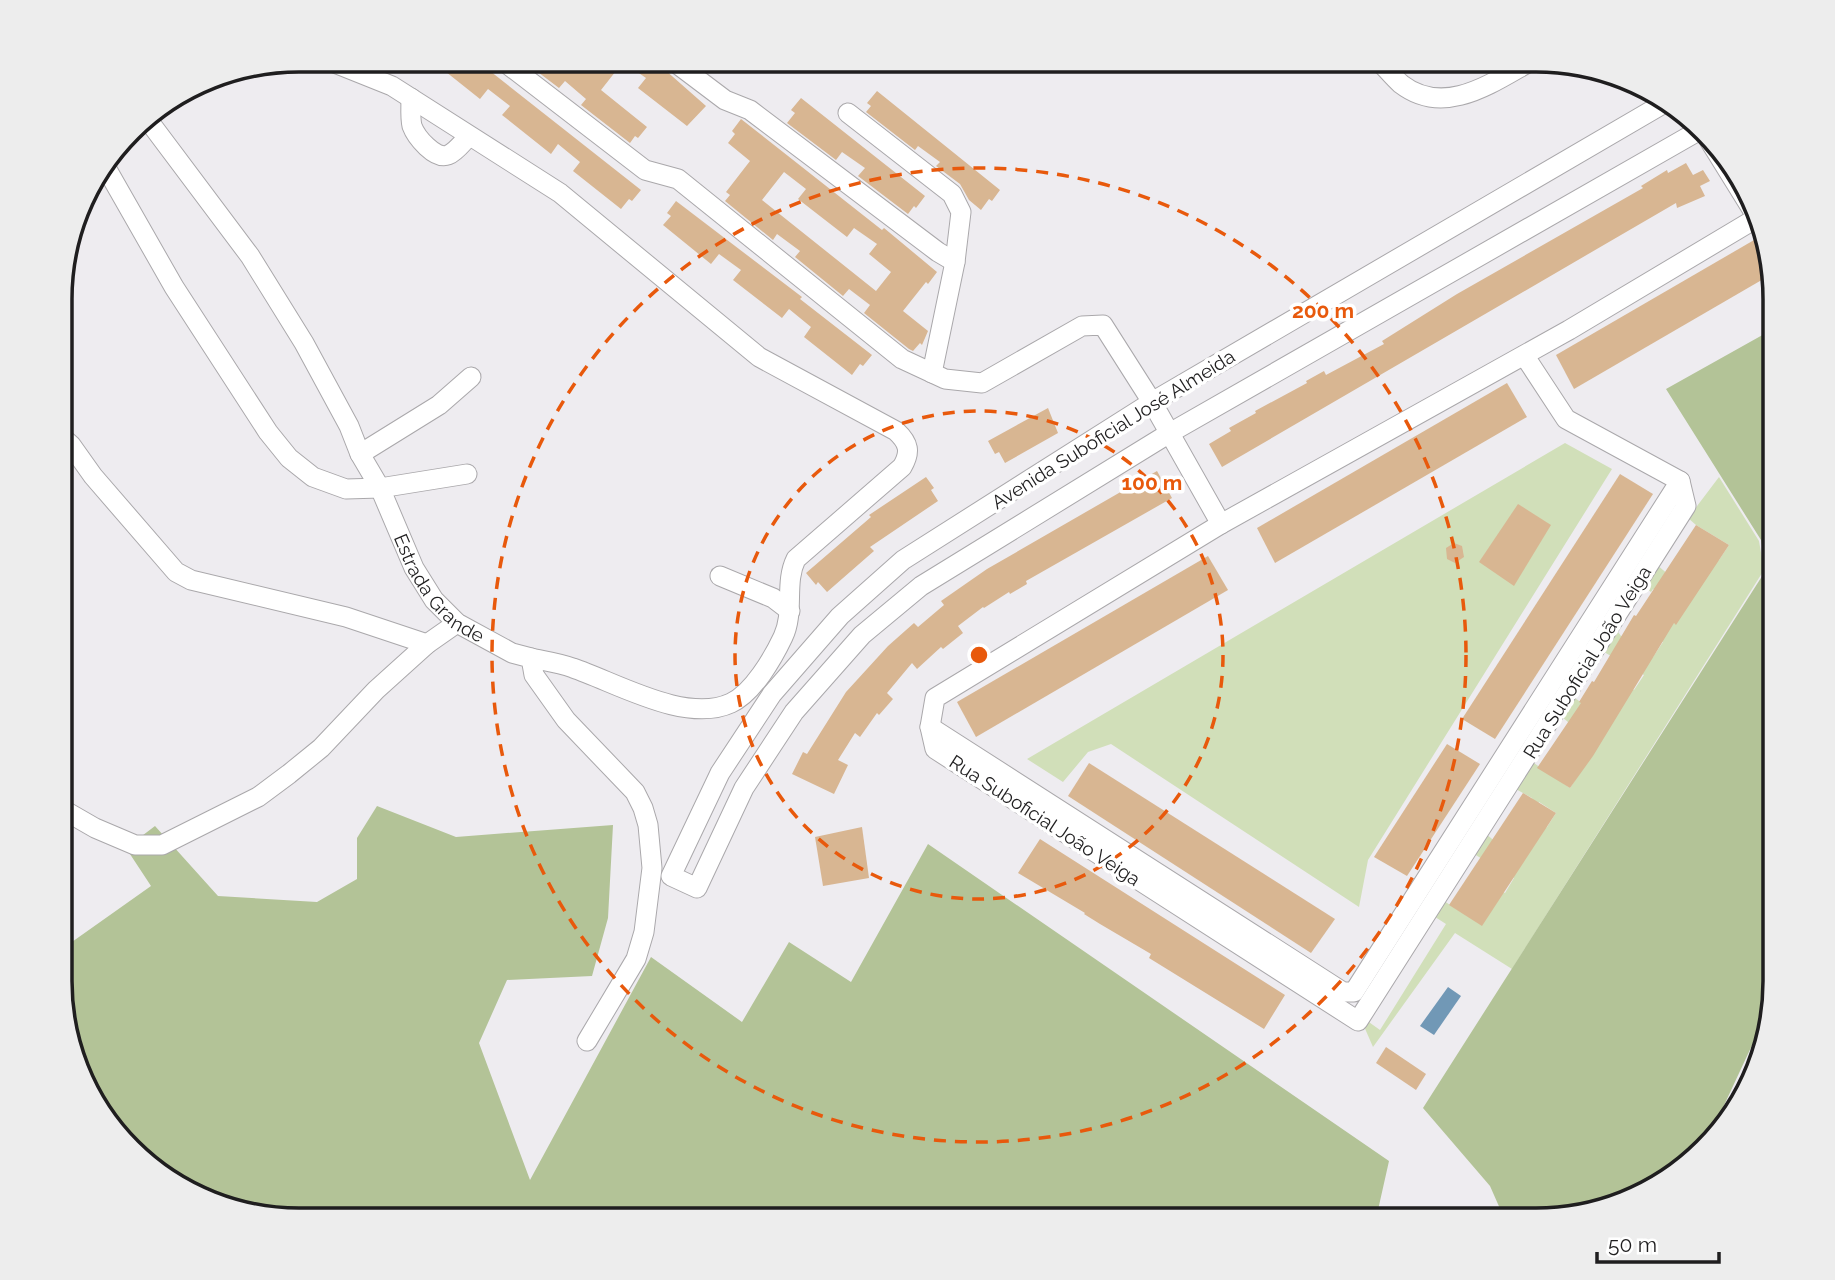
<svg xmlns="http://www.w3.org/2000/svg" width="1835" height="1280" font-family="Raleway,sans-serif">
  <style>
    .green { fill: #d1dfb9 }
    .forest { fill: #b3c397 }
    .water { fill: #7198b6 }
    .building { fill: #d8b692; fill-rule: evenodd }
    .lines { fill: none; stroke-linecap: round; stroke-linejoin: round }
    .street-casing { stroke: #aaa8ab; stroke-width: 21 }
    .street { stroke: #fff; stroke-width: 19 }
    .ring { fill: none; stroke: #e8590c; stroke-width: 3.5; stroke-dasharray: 12 9 }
    .labels { text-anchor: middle; stroke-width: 7; stroke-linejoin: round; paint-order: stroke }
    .street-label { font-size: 19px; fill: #1f1e1f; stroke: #fff }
    .rim { fill: none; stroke: #1f1e1f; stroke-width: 3.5 }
    .centre { fill: #e8590c; stroke: #fff; stroke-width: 3.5 }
    .ring-label { font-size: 21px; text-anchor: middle; font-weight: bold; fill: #e8590c; stroke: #fff; stroke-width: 7; stroke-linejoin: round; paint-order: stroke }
  </style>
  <rect width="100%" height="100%" fill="#eeecf0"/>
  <g class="green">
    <path d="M1565 443 1612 469 1368 860 1359 907 1111 744 1088 752 1063 782 1027 759Z"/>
    <path d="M1719 477 1759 541 1764 570 1512 969 1455 933 1373 1047 1363 1024 1366 1020 1380 1030 1446 924 1432 915 1441 899 1461 912 1496 888 1505 893 1514 878 1474 854 1486 834 1502 847 1547 827 1556 813 1539 802 1535 809 1532 798 1514 788 1531 761 1570 788 1579 774 1568 722 1562 717 1575 698 1590 709 1625 684 1634 690 1644 675 1604 652 1616 629 1621 636 1653 657 1663 642 1656 638 1668 619 1676 624 1662 595 1653 589 1651 592 1644 587 1657 565 1675 580 1719 560 1729 545 1696 525 1688 518Z"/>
  </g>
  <g class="forest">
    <path d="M1775 328V996L1765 1046 1754 1041 1706 1144 1642 1196 1536 1220H1505L1490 1186 1423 1108 1766 570 1761 540 1666 389Z"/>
    <path d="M377 806 456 837 613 825 608 918 592 976 507 980 479 1043 530 1180 651 957 742 1022 789 942 851 982 928 844 1389 1161 1378 1210 1382 1220H284L222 1208 154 1171 92 1101 62 1012V949L151 886 126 848 155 826 218 896 317 902 357 879V838Z"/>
  </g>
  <path class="water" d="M1448 987 1461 996 1434 1035 1420 1026Z"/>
  <g class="building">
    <path d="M431 60H476L641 190 632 201 629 199 621 209 573 171 580 162 558 144 551 154 502 115 510 106 488 89 480 99Z"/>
    <path d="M522 60H555L567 69 574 60H660L664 69 706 106 687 126 638 88 646 78 623 62 601 90 647 127 638 138 635 136 630 143 581 105 586 99 565 81 559 88Z"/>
    <path d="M877 91 1000 190 992 201 989 199 981 210 969 200 960 184 936 166 940 162 918 146 915 150 866 112 871 106 867 103Z"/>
    <path d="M801 98 925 196 916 208 914 206 908 214 858 176 865 168 842 152 836 160 787 123 795 113 791 110Z"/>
    <path d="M741 119 882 230 884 228 937 272 928 284 926 282 903 311 928 331 922 345 920 343 913 351 909 349 864 313 870 305 849 289 843 296 795 257 800 251 777 234 773 240 725 201 730 195 726 192 750 161 728 143 735 134 732 131ZM784 172 806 189 798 199 847 237 854 228 877 244 869 254 891 272 876 291 762 200Z"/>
    <path d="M1686 163 1693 175 1703 170 1710 181 1700 186 1705 196 1677 208 1676 203 1222 467 1209 444 1231 431 1229 428 1256 413 1255 411 1307 383 1306 381 1324 371 1326 375 1384 344 1382 341 1457 294 1643 188 1641 186 1667 170 1668 173Z"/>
    <path d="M676 201 802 297 800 299 872 355 863 366 860 364 852 375 804 337 811 327 789 309 782 318 733 280 741 270 719 254 711 264 663 225 671 216 667 213Z"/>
    <path d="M1761 236 1772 274 1574 389 1556 355Z"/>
    <path d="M1507 383 1527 417 1275 563 1257 528Z"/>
    <path d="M1048 408 1058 433 1005 463 999 452 995 454 988 441Z"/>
    <path d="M1157 471 1172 498 1026 581 1027 584 1010 594 1009 592 984 608 983 607 958 626 963 633 943 649 941 647 917 669 912 663 887 693 893 699 879 715 877 713 860 737 855 733 838 760 848 765 834 794 792 774 803 752 807 754 846 692 888 646 914 623 918 627 944 605 941 601 987 569Z"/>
    <path d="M1620 474 1653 494 1495 739 1462 719Z"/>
    <path d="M926 477 934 488 931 490 938 501 870 547 874 551 827 592 818 582 816 585 806 573 871 517 869 515Z"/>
    <path d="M1518 504 1551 525 1514 586 1479 562Z"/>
    <path d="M1696 525 1729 545 1676 625 1674 623 1593 756 1570 788 1537 768 1581 703 1579 702 1592 681 1594 682 1634 615 1636 616Z"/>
    <path d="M1454 543 1462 546 1464 557 1455 563 1447 559 1446 548Z"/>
    <path d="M1208 556 1228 590 976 737 957 702Z"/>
    <path d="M1447 744 1480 764 1407 876 1374 857Z"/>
    <path d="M1089 763 1335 919 1311 953 1068 796Z"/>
    <path d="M1523 793 1556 813 1482 926 1449 905Z"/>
    <path d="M862 827 869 878 823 886 815 837Z"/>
    <path d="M1040 839 1285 995 1264 1029 1149 958 1151 954 1100 924 1084 914 1085 913 1018 873Z"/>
    <path d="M1386 1047 1426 1074 1416 1090 1376 1063Z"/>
  </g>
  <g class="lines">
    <g class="street-casing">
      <g id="street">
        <path d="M327 60 392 86 560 193 759 357 896 431C909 443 911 452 902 467L796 559C784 583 795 612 783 637 773 658 753 693 731 703 686 724 617 683 573 668 560 663 545 661 531 658"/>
        <path d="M502 60 645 170 678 179 902 359 945 379 982 383 1082 326 1103 325 1152 402 1221 524"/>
        <path d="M672 60 725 100 750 110 938 252 955 262"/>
        <path d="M1378 60C1386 68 1393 77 1401 84 1445 118 1493 82 1533 60"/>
        <path d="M411 98C411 108 410 117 412 126 416 137 435 160 448 155 456 152 463 142 469 136"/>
        <path d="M1668 101 1152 402 903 560 840 616 772 694 720 773 671 876 697 888 744 788 794 712 862 635 921 586 1168 434 1700 130"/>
        <path d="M848 113 952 194 961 212 955 262 932 373"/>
        <path id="s1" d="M145 116 250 256 304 343 349 426 360 454 380 488 414 568 434 600 457 623 512 653 531 658 534 675 566 720 635 792 643 808 648 825 652 868 644 932 636 959 587 1041"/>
        <path d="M1709 140 1753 211"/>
        <path d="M105 166 174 287 268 432 289 458 313 477 346 489 380 488 467 474"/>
        <path d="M1524 355 1566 419 1680 481 1686 506 1358 1021 935 749 930 727 935 698 1221 524 1569 330 1755 219"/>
        <path d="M62 437 71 445 93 476 176 572 191 580 346 617 427 644"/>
        <path d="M360 454 439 405 471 377"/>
        <path d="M720 576 773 598 790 611"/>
        <path d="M930 727 1343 992H1354L1680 481"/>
        <path d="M62 809 95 828 135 845H162L258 797 289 774 321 748 376 690 427 644 457 623"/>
      </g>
    </g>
    <use href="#street" class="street"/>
  </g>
  <g class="ring">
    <circle cx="979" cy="655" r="244"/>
    <circle cx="979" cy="655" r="487"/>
  </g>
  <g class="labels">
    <g class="street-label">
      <text transform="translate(1113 429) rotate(-32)" y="7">Avenida Suboficial José Almeida</text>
      <text dy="7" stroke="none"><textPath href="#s1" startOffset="560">Estrada Grande</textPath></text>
      <text transform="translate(1587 662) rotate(-58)" y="7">Rua Suboficial João Veiga</text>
      <text transform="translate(1045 820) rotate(33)" y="7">Rua Suboficial João Veiga</text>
    </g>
  </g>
  <path d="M0 0H1835V1280H0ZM299 72H1536A227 227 0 0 1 1763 299V981A227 227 0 0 1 1536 1208H299A227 227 0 0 1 72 981V299A227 227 0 0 1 299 72Z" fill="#ededed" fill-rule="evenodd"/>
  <path class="rim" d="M299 72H1536A227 227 0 0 1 1763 299V981A227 227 0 0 1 1536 1208H299A227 227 0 0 1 72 981V299A227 227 0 0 1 299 72Z"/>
  <circle cx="979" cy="655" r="10" class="centre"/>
  <g class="ring-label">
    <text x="1323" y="318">200 m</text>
    <text x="1152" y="490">100 m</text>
  </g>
  <path d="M1597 1252v10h122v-10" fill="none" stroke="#1f1e1f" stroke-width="3.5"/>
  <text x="1608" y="1252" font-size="21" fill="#1f1e1f" stroke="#ffffff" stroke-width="5" paint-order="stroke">50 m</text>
</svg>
